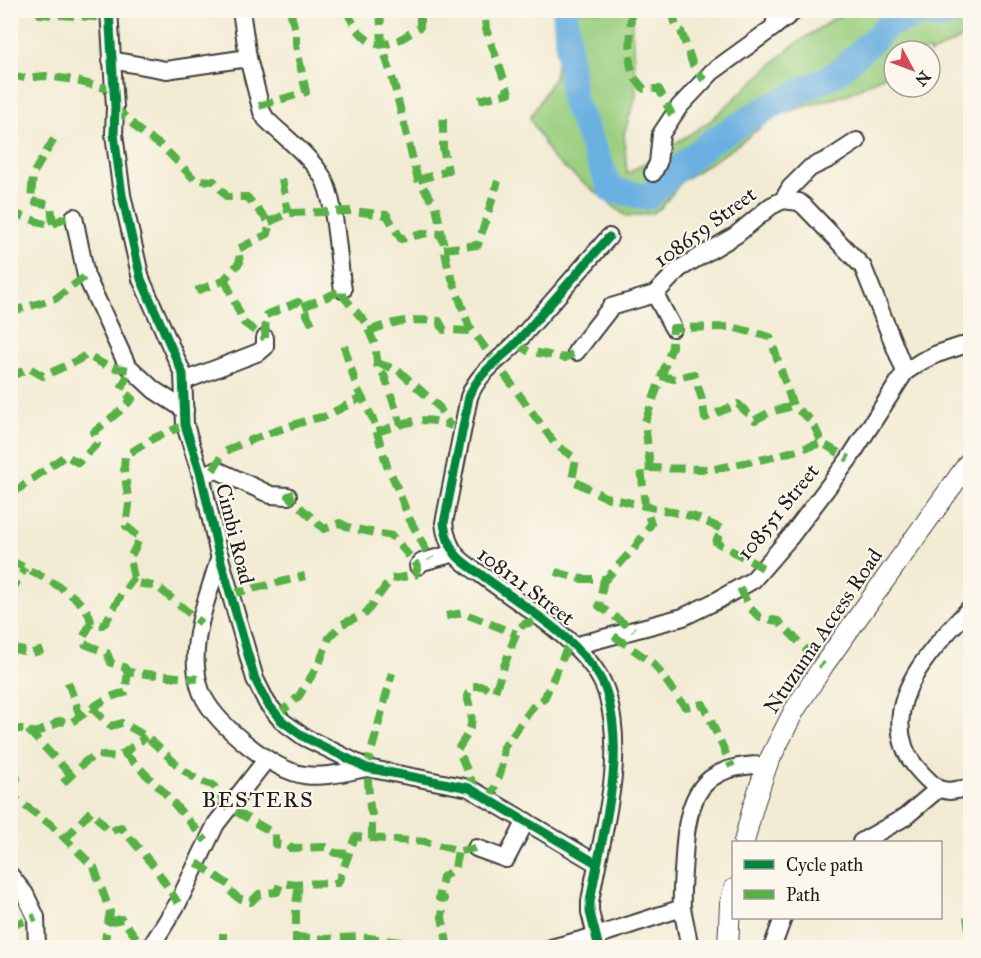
<svg xmlns="http://www.w3.org/2000/svg" width="981" height="958" font-family="'IM FELL Great Primer',serif">
  <style>
    .green { fill: #9bcf80; stroke: #5c764e; stroke-width: 1.5 }
    .lines { fill: none; stroke-linecap: round; stroke-linejoin: round }
    .river { stroke: #6ab0e0; stroke-width: 26 }
    .minor-casing { stroke: #3c3b37; stroke-width: 20 }
    .tertiary-casing { stroke: #3c3b37; stroke-width: 22 }
    .minor { stroke: #fff; stroke-width: 16 }
    .tertiary { stroke: #fff; stroke-width: 20 }
    .quiet { stroke: #55b145; stroke-width: 8; stroke-dasharray: 15 8; stroke-linecap: butt }
    .cycleway-casing { stroke: #fbf7ec; stroke-width: 13 }
    .cycleway { stroke: #00873e; stroke-width: 9 }
    .labels { text-anchor: middle; stroke-width: 4.5; stroke-linejoin: round; paint-order: stroke }
    .street-label { font-size: 21px; fill: #1c1c1c; stroke: #fbf7ec }
    .neighbourhood-label { font-size: 22px; letter-spacing: 1.5px; fill: #1c1c1c; stroke: #fbf7ec }
  </style>
  <rect width="100%" height="100%" fill="#fbf7ec"/>
  <filter id="ink" filterUnits="userSpaceOnUse"><feTurbulence type="fractalNoise" baseFrequency=".0167" numOctaves="2"/><feDisplacementMap in="SourceGraphic" scale="12" xChannelSelector="R" yChannelSelector="G"/><feConvolveMatrix kernelMatrix="1 2 1 2 8 2 1 2 1" color-interpolation-filters="sRGB"/></filter>
  <filter id="wash" filterUnits="userSpaceOnUse"><feTurbulence type="fractalNoise" baseFrequency=".008" numOctaves="4" result="noise"/><feDisplacementMap in="SourceGraphic" scale="24" xChannelSelector="R" yChannelSelector="G"/><feGaussianBlur stdDeviation="1.35" result="paint"/><feColorMatrix in="noise" values="0 0 0 0 0 0 0 0 0 0 0 0 0 0 0 0 0 1.4 0 .05"/><feComposite in="paint" operator="in"/></filter>
  <g filter="url(#wash)">
    <rect width="100%" height="100%" fill="#f2ebd3"/>
    <path class="green" d="M566 11H631L636 96 624 134 627 174 709 122 792 46 846 11H970V34L930 54V51H894V71L846 95 799 108 775 117 729 151 682 181 661 208 653 213 627 217 552 158 530 118 554 78Z"/>
    <g class="lines">
      <path class="river" d="M565 10 573 99 611 190 648 197 676 170 710 142 762 111 837 73 889 25 923 13 940 17 960 10"/>
    </g>
  </g>
  <g filter="url(#ink)">
    <g class="lines">
      <g class="minor-casing">
        <g id="minor">
          <path d="M109 10 115 107 114 134 122 195 141 279 183 374 185 425 201 475 218 551 255 679 267 703 282 721 304 737 359 764 367 768 469 788 596 863"/>
          <path d="M241 10 248 58 262 112 266 119C284 137 308 154 322 176 336 199 338 261 343 290"/>
          <path d="M775 26 796 10"/>
          <path d="M111 60 166 70 248 58"/>
          <path d="M653 173 658 163 661 134 679 107 712 72 774 27 777 10"/>
          <path d="M783 200 790 188 810 168 831 158 857 141"/>
          <path d="M74 217 86 276 127 365 154 390 185 410"/>
          <path d="M655 294 673 328"/>
          <path d="M576 352 611 307 655 294 679 269 736 235 771 206 783 200 799 202 804 206 863 267 905 372"/>
          <path d="M184 381 259 352 265 347V338"/>
          <path d="M201 475 217 470 271 495 288 496"/>
          <path d="M220 556C210 591 193 630 196 667 197 678 199 689 204 698 219 726 272 770 304 775 325 778 346 772 367 768"/>
          <path d="M418 566 422 562 455 553"/>
          <path d="M574 646 683 617 718 600 753 580 791 536 849 459 905 372 922 361 937 354 961 346H970"/>
          <path d="M938 789C925 778 909 763 904 746 886 692 937 644 970 608"/>
          <path d="M861 842 905 817 938 789 949 791 970 788"/>
          <path d="M476 848 506 859 526 821"/>
          <path d="M10 875 25 894 36 917 37 948"/>
          <path d="M682 908C681 891 683 874 684 857 687 797 700 763 767 765"/>
          <path d="M150 948 178 903 216 824 266 760"/>
          <path d="M551 948 596 936 682 908 690 948"/>
          <path d="M599 948 590 912V902C601 834 627 763 607 694 593 646 521 605 483 576 475 570 464 564 457 556 450 548 445 534 444 523L469 397C478 372 500 360 517 342 548 307 578 272 609 237"/>
          <path d="M772 948 783 918"/>
        </g>
      </g>
      <g class="tertiary-casing">
        <g id="tertiary">
          <path d="M744 842 753 807 767 765 794 711 823 666 970 461"/>
          <path d="M728 948 730 904 734 889"/>
        </g>
      </g>
      <use href="#minor" class="minor"/>
      <use href="#tertiary" class="tertiary"/>
      <g class="quiet">
        <path d="M40 10V14L109 18"/>
        <path d="M163 10V12L170 10"/>
        <path d="M346 10C367 52 383 53 420 27V16L432 10"/>
        <path d="M380 10 382 45 394 84 418 180 436 206 448 267 469 326 556 445 576 459 572 480 605 497 695 517 722 529 716 542 763 568"/>
        <path d="M631 10 630 62 633 76 644 89H659L672 115"/>
        <path d="M672 10 676 27 681 31 693 65 704 80"/>
        <path d="M10 75 25 78 45 76 68 79 113 90"/>
        <path d="M479 100 509 93 486 29 484 10"/>
        <path d="M259 106 306 92 296 45V34L290 10"/>
        <path d="M115 107 140 131 163 147 195 180 214 181 227 197H247L269 222"/>
        <path d="M282 179 288 213"/>
        <path d="M418 180 448 171 443 148V118"/>
        <path d="M10 186 11 213"/>
        <path d="M10 212 50 226 62 219 74 217"/>
        <path d="M269 222 289 213 353 211 387 215 401 239 427 233 443 235"/>
        <path d="M53 224 51 205 31 201 33 174 54 139"/>
        <path d="M444 249 478 245 498 181"/>
        <path d="M225 280 244 323 265 338"/>
        <path d="M196 291 223 281 240 262 238 249 268 234 269 222"/>
        <path d="M303 307 343 290V296L365 322 376 347 377 365 384 375 401 424"/>
        <path d="M10 314 16 310 55 299 86 276"/>
        <path d="M369 331C398 320 408 319 439 321L444 330 472 331"/>
        <path d="M265 338 266 315 298 302 303 307 313 326"/>
        <path d="M516 343 528 351 565 358 576 352"/>
        <path d="M344 346 357 388 373 419 387 466 394 480 409 518 431 559"/>
        <path d="M377 363 398 370 439 407 449 425"/>
        <path d="M661 376 674 379 694 374 702 399 705 418 738 404 755 420 770 412 793 406"/>
        <path d="M10 377 29 368 43 376C58 369 73 364 86 355L109 367 130 370 121 389 132 399 121 410 94 432 97 444 78 463 66 455 14 492 10 491"/>
        <path d="M185 425 154 438 125 456 124 468 129 505 126 526 140 538 130 558 134 578 138 583 158 587 201 623"/>
        <path d="M377 432C406 423 422 414 452 426"/>
        <path d="M650 467 645 422 672 347 673 328 732 327 770 337 793 406 812 421 822 443 849 459"/>
        <path d="M213 470C217 464 221 455 227 451 236 444 315 416 324 417L363 397"/>
        <path d="M10 560C32 573 89 595 91 623L102 625 106 622 121 595 134 578"/>
        <path d="M556 572 581 579H606L636 546 651 524 645 505 641 468 714 469 769 458 822 443"/>
        <path d="M604 579 599 606 634 630"/>
        <path d="M740 588 750 608 760 618 778 621 823 666"/>
        <path d="M10 594 25 568"/>
        <path d="M231 594 305 576"/>
        <path d="M446 616 463 613 516 634"/>
        <path d="M91 623 83 638 85 644 107 653 111 663 124 667 128 672 198 679"/>
        <path d="M614 636 654 664 685 707 703 704 732 767"/>
        <path d="M10 650 15 649 32 653 43 650"/>
        <path d="M68 682 80 716"/>
        <path d="M92 708 111 726 122 723C131 728 140 732 147 738 168 753 186 780 213 785L228 807 275 834V844L288 846 290 848 325 847 335 853 349 854"/>
        <path d="M277 716 299 696 319 664 329 638 342 624 366 613 391 579 415 575 418 566 392 536 350 528 340 523 324 529 288 496 297 493"/>
        <path d="M28 730 71 775"/>
        <path d="M10 734 17 729H28L34 733 49 728 59 721 70 723C87 713 105 695 125 693L128 672"/>
        <path d="M124 753 165 793 206 841"/>
        <path d="M10 769 17 778 13 797 50 824 94 867 110 912 105 940"/>
        <path d="M63 783 86 761 97 755 118 757 146 737"/>
        <path d="M476 791 458 749C473 726 475 724 467 696L472 686H482L495 691 517 631 524 624 542 620"/>
        <path d="M490 800 501 771 504 747 535 704 544 699 568 646H574"/>
        <path d="M65 839 91 811 110 832 121 827 156 869 178 903"/>
        <path d="M372 839V814L370 808 367 768 392 673"/>
        <path d="M197 863 229 885 228 889 238 898 251 902 259 894 277 892 280 884 338 883 355 837 426 842 460 851 476 848"/>
        <path d="M967 917 970 936"/>
        <path d="M108 922 122 919 144 948"/>
        <path d="M10 926 36 917"/>
        <path d="M295 937 325 939 361 937 426 945V948"/>
        <path d="M223 948V927"/>
        <path d="M296 948V905L299 884"/>
        <path d="M448 948 442 917 444 899 439 898 443 877 455 868 458 850"/>
      </g>
      <g class="cycleway-casing">
        <g id="cycleway">
          <path d="M109 10 115 107 114 134 122 195 141 279 183 374 185 425 201 475 218 551 255 679 267 703 282 721 304 737 359 764 367 768 469 788 596 863"/>
          <path d="M599 948 590 912V902C601 834 627 763 607 694 593 646 521 605 483 576 475 570 464 564 457 556 450 548 445 534 444 523L469 397C478 372 500 360 517 342 548 307 578 272 609 237"/>
        </g>
      </g>
      <use href="#cycleway" class="cycleway"/>
    </g>
  </g>
  <g class="labels">
    <g class="street-label">
      <text transform="translate(705 227) rotate(-36)" y="7">108659 Street</text>
      <text transform="translate(778 512) rotate(-51)" y="7">108551 Street</text>
      <text transform="translate(235 534) rotate(76)" y="7">Cimbi Road</text>
      <text transform="translate(526 586) rotate(37)" y="7">108121 Street</text>
      <text transform="translate(823 631) rotate(-56)" y="7">Ntuzuma Access Road</text>
    </g>
    <g class="neighbourhood-label">
      <text x="258" y="807">BESTERS</text>
    </g>
  </g>
  <rect width="981" height="958" fill="none" stroke="#fbf7ec" stroke-width="36"/>
  <rect x="732" y="841" width="210" height="78" fill="#fbf7ec" stroke="#a29f99" stroke-width="1.5"/>
  <rect x="744" y="860" width="30" height="9" fill="#00873e" stroke="#a29f99" stroke-width="1.5"/>
  <text x="786" y="871" font-size="18" fill="#1c1c1c">Cycle path</text>
  <rect x="744" y="890" width="30" height="9" fill="#55b145" stroke="#a29f99" stroke-width="1.5"/>
  <text x="786" y="901" font-size="18" fill="#1c1c1c">Path</text>
  <g transform="translate(912 69) rotate(131)"><circle r="28" fill="#fbf7ec" stroke="#a29f99" stroke-width="1.5"/>
  <path d="M0-4.5L10 22L0 15L-10 22Z" fill="#d1495b"/>
  <text y="-9" font-size="16" font-weight="bold" text-anchor="middle" fill="#1c1c1c">N</text>
  </g>
</svg>
